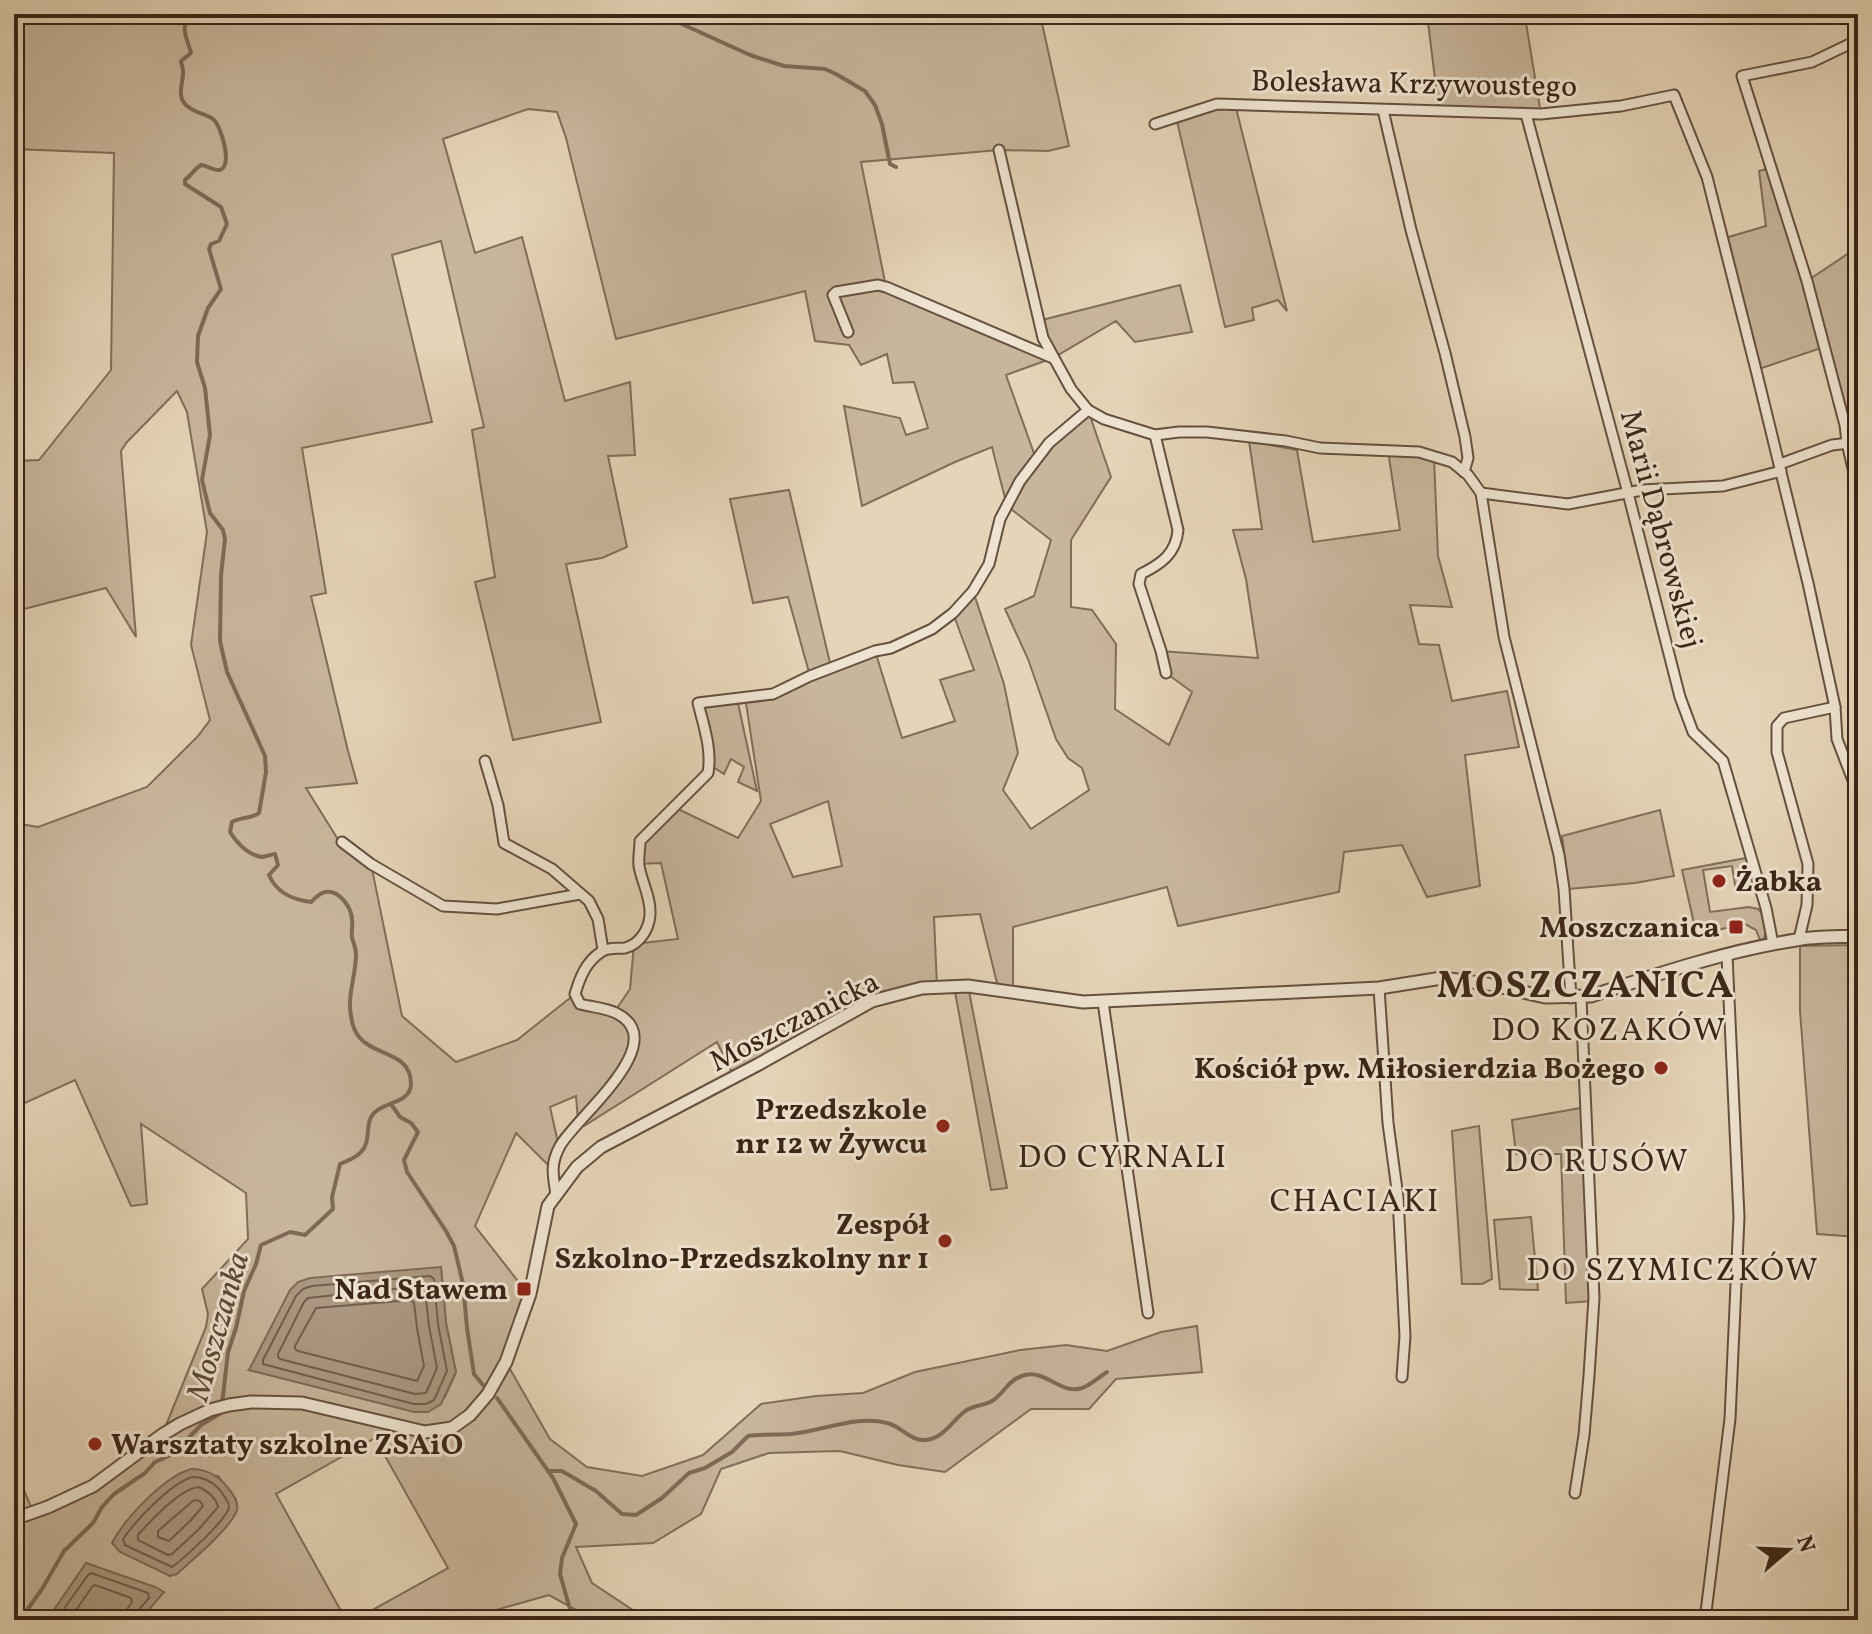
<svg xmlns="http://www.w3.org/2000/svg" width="1872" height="1634" font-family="Vollkorn,serif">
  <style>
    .green { fill: #c8b69c; stroke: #816e5a; stroke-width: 2; fill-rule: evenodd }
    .water { fill: #ab9881; stroke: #7e6a57; stroke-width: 2 }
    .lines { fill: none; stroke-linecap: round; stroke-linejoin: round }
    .shore { stroke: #725e4c; stroke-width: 2 }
    .stream { stroke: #7e6a57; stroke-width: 4 }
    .minor-casing { stroke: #65513f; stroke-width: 13 }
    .tertiary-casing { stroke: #65513f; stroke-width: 15 }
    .minor { stroke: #eee3d0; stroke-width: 9 }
    .tertiary { stroke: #eee3d0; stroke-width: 11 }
    .poi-dot { fill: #8f2418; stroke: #eee3d0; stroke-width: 3 }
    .labels { text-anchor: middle; stroke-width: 6; stroke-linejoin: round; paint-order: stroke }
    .street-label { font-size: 30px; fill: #3a2517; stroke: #eee3d0 }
    .poi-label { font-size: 30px; font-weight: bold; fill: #3a2517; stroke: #eee3d0; text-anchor: end }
    .neighbourhood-label { font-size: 32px; letter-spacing: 2px; fill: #3a2517; stroke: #eee3d0 }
    .water-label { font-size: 32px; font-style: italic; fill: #5c4837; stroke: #eee3d0 }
    .district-label { font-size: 38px; font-weight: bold; letter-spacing: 2px; fill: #3a2517; stroke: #eee3d0 }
  </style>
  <rect width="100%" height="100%" fill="#e5d4b7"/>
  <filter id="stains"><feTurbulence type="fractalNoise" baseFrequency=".0025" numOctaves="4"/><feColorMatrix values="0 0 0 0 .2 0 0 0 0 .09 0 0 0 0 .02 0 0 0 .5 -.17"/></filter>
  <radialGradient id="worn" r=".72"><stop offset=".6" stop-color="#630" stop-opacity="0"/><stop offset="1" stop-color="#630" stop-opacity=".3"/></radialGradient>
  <g class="green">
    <path d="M14 14H1040L1069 146 1048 151 999 150 861 162 886 287 1052 358 1038 321 1180 285 1192 332 1135 342 1116 321 1053 358 1006 375 1036 459 1088 410 1111 477 1071 540V607L1092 610 1116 644 1115 709 1169 745 1192 692 1166 673 1161 651 1258 658 1246 579 1233 530 1262 529 1249 441 1297 450 1313 542 1400 530 1388 451 1434 456 1438 556 1452 607 1410 605 1419 644 1439 645 1452 701 1507 691 1519 747 1465 755 1480 886 1427 897 1402 845 1344 852 1339 892 1178 926 1167 887 1013 927V993L999 991 980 914 934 917 937 987 872 1001 734 1077 717 1042 584 1126 578 1121 576 1096 550 1107 559 1147 552 1169 516 1133 475 1226 524 1289 530 1294 506 1362 550 1439 587 1467 642 1476 703 1455 761 1404 816 1396 863 1393 915 1372 1020 1350 1066 1345 1107 1351 1161 1332 1197 1326 1202 1372 1116 1379 1089 1409H1031L945 1472 898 1465 840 1451 769 1453 721 1469 701 1514 653 1543 576 1547 592 1583 648 1620H590L589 1617 549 1595 461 1620H354L448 1568 375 1438 276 1494 346 1620H14V1466L33 1512 93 1486 162 1435 206 1327 208 1314 202 1289 248 1239 246 1193 141 1124 147 1204 131 1206 75 1080 14 1108V823L38 827 147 787 198 736 210 720 191 645 207 532 187 412 177 391 127 442 121 451 136 637 106 588 24 609 14 607V461L39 460 111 370 114 153 14 149ZM528 109 557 112 566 138 616 339 805 291 815 341 849 345 861 365 887 354 893 383 914 382 928 428 906 435 900 418 844 406 862 506 955 462 992 447 1007 506 1051 540 1034 596 1005 609 1028 659 1056 739 1068 758 1082 768 1089 790 1031 829 1003 790 1018 753 1004 684 973 591 953 613 974 670 940 680 955 721 902 738 876 654 831 667 789 490 730 499 753 603 788 597 810 676 773 694 745 697 761 801 738 838 674 807 640 841 638 864 661 863 678 939 634 944 630 989 615 1011 580 1004 575 994 517 1040 456 1062 402 1016 371 864 339 841 306 788 357 783 348 751 311 596 326 593 302 448 432 422 392 255 441 241 484 427 472 430 495 577 475 582 513 740 601 722 566 564 602 558 627 547 608 456 635 455 630 382 565 401 522 237 475 253 443 139ZM828 801 842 866 793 877 770 824ZM441 1267 446 1323 456 1372 445 1397 334 1391 249 1370ZM180 1473 218 1476 236 1499 212 1542 190 1562 170 1576 151 1496Z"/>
    <path d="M1427 14H1577L1526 23 1541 114 1439 111Z"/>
    <path d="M1235 104 1287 311 1278 300 1252 308 1254 320 1225 327 1176 117Z"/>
    <path d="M1771 168 1807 281 1858 247V429L1846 431 1824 347 1756 370 1722 239 1766 226 1759 171Z"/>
    <path d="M738 703 757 791 738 782 744 767 731 759 724 774 713 767V750L703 708 710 705Z"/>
    <path d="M1660 810 1674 876 1635 883 1569 889 1562 836Z"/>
    <path d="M1746 858 1754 887 1750 891H1736L1732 866 1703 870 1710 912 1749 907 1758 909 1761 912 1766 931 1764 939 1760 940 1756 930 1745 924 1712 931 1711 924 1695 928 1682 870Z"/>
    <path d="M1858 945V1237L1817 1234 1800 1011V946Z"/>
    <path d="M954 986H968L1007 1188 991 1190Z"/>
    <path d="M1586 1107 1588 1153 1583 1154 1592 1301 1566 1303 1561 1154H1516L1512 1120Z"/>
    <path d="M1479 1126 1492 1279 1482 1284H1462L1452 1131Z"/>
    <path d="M1531 1217 1538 1290 1500 1289 1494 1220Z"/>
  </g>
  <g class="water">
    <path d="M441 1267 446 1323 456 1372 441 1404 428 1412H414L249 1370 290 1290 298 1282 310 1278Z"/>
    <path d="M191 1469C207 1469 218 1475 228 1488 233 1494 239 1502 237 1510 232 1527 191 1561 177 1574L170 1576 120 1552 112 1543C125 1518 164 1477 191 1469Z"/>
    <path d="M86 1563 155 1587 164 1592 140 1620H47Z"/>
  </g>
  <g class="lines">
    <g class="shore">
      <path d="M430 1276 434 1279 438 1324 447 1371 434 1400 426 1404H414L263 1364V1360L296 1296 303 1289 312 1286Z"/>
      <path d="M421 1286 425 1290 429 1326 437 1368 426 1393 415 1394 280 1359 278 1357V1354L304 1302 308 1298Z"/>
      <path d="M411 1300 414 1303 417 1328 424 1366 417 1381 298 1351 295 1349V1346L316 1308Z"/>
      <path d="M192 1477C204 1477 212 1481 220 1490 223 1495 229 1501 229 1507 227 1520 183 1559 172 1567L125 1545 123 1539C136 1520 170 1484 192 1477Z"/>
      <path d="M199 1487C207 1491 216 1497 218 1507L199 1529 172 1554 168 1555 138 1540V1535C150 1521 181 1488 199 1487Z"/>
      <path d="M194 1500 200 1501 203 1506 191 1520 169 1541 158 1537V1531Z"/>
      <path d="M56 1620 88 1575 91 1573 148 1593 149 1598 136 1613 135 1620"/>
      <path d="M69 1620 92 1587 95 1585 131 1598 132 1602 126 1611 124 1620"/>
    </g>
    <g class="stream">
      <path d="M660 14 750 55 784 66 825 69 836 74 865 91 875 105 882 124 890 164 896 167"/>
      <path d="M391 1104 400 1117 411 1123 418 1132 404 1160 407 1172 446 1231 454 1246 463 1284 467 1328 474 1374 483 1385"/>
      <path d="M497 1398 553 1478 576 1524 562 1558 560 1574 573 1620"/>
      <path d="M548 1471H562L596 1491 622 1514 636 1515 662 1498 689 1473 705 1468 732 1452 748 1436C762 1434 776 1435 791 1434 822 1431 856 1415 887 1423 901 1426 910 1441 925 1440 943 1439 952 1421 964 1412 972 1405 984 1406 992 1401 1004 1394 1008 1379 1025 1375 1046 1370 1061 1395 1082 1388 1091 1385 1099 1377 1107 1372"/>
      <path d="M20 1620 42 1589 64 1551 93 1523 102 1507 114 1494 145 1473 155 1462 173 1454 201 1425 221 1413 228 1352 236 1328 244 1291 256 1264 261 1245 290 1232 305 1235 333 1209 332 1197 340 1164C347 1161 356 1158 361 1152 372 1141 364 1123 374 1113 384 1102 411 1103 411 1084 411 1052 375 1056 360 1038 355 1033 352 1023 351 1016 347 995 356 975 356 955 356 948 354 944 352 938 351 932 353 926 352 920 352 908 339 889 325 892 320 893 315 898 311 902 293 900 276 892 269 875L278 865 275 854C273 854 264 857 262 857 248 855 237 843 230 832L232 822C240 817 251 819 259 813L266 772 265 756 227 672 220 641 221 575 225 539 223 530 210 513 202 480 210 435 205 388 197 362 198 336 208 308 221 289 209 249 211 244 219 241 227 224 221 207 185 184V180C192 175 194 169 201 165 206 165 214 171 219 170 234 168 221 125 213 119 204 113 193 113 185 104 177 95 183 83 183 73 184 71 181 63 181 61L191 53C188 41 181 30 187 18L198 14"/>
    </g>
    <g class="minor-casing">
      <g id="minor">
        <path d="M1858 40 1812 62 1742 76 1807 281 1845 425 1847 443 1858 490"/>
        <path d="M1383 110 1411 230 1445 353 1465 437 1468 458 1464 472"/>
        <path d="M1526 114 1628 493 1680 697 1693 732 1723 761 1766 908 1773 944"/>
        <path d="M1155 124 1217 104 1541 114 1621 106 1674 95 1707 177 1756 370 1808 583 1835 707 1837 739 1852 778 1858 786"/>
        <path d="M999 150 1043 338 1071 389 1088 410 1104 419 1155 435 1179 432H1207L1286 441 1320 448 1419 452 1452 462 1468 475 1481 493 1504 637 1559 855 1564 889 1571 998"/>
        <path d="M848 332 833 295 836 292 878 285 886 287 1053 358"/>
        <path d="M1155 435 1178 530C1176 554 1161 564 1141 574L1139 584 1161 651 1166 673"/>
        <path d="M1780 464 1832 445 1858 442"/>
        <path d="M1481 493 1568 504 1642 490 1723 486 1781 471"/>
        <path d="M485 761 498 805 504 843 552 869 589 901 598 919 603 950"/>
        <path d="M342 842 371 864 443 906 497 909 580 894"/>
        <path d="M1799 939 1807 905 1808 864 1777 752V726L1784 718 1835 707"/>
        <path d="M1379 988 1388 1123 1398 1197 1405 1336 1402 1377"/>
        <path d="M1103 1002 1148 1313"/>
        <path d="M556 1194C553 1176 550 1164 560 1146 576 1117 674 1042 616 1013 606 1008 591 1007 580 1004L575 994C580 977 586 962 601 952 608 947 617 949 625 948 640 944 649 929 650 915 651 897 642 883 639 866 638 858 640 849 640 841L708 773C712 749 704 727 698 703L773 694 810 676 875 651 891 648 932 629 953 613 973 591 989 564 1000 519 1020 481 1049 443 1088 410"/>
        <path d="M1575 1493 1584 1435 1589 1376 1594 1298 1581 998"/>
        <path d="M1705 1620 1730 1419 1739 1217 1727 955"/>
      </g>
    </g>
    <g class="tertiary-casing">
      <path id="tertiary" d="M14 1519 48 1507 93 1486 162 1435 180 1424 210 1410 229 1405 251 1402 302 1403 425 1432 452 1428 470 1415 488 1394 506 1362 530 1294 548 1206 577 1167 601 1147 759 1064 872 1001 922 988 968 986 1083 1002 1379 988 1442 978 1488 984 1545 997 1591 996C1658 974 1726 951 1796 940 1816 936 1838 937 1858 936"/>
    </g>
    <use href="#minor" class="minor"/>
    <use href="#tertiary" class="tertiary"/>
  </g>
  <g class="poi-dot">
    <circle cx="1719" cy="881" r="8"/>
    <rect x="1728" y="919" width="16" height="16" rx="4"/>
    <circle cx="1661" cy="1068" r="8"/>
    <circle cx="943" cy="1126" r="8"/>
    <circle cx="945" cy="1241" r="8"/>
    <rect x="516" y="1281" width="16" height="16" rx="4"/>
    <circle cx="95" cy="1444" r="8"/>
  </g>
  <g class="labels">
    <g class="street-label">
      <text transform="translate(1414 83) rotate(1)" y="10">Bolesława Krzywoustego</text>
      <text transform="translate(1662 529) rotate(75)" y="10">Marii Dąbrowskiej</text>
      <text transform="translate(794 1021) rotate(-27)" y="10">Moszczanicka</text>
    </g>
    <g class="poi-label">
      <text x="1735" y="891" text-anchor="start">Żabka</text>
      <text x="1720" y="937">Moszczanica</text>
      <text x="1645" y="1078">Kościół pw. Miłosierdzia Bożego</text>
      <text x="927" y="1119">Przedszkole<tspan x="927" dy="34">nr 12 w Żywcu</tspan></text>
      <text x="929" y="1234">Zespół<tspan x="929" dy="34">Szkolno-Przedszkolny nr 1</tspan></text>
      <text x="508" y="1299">Nad Stawem</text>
      <text x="111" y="1454" text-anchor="start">Warsztaty szkolne ZSAiO</text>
    </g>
    <g class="neighbourhood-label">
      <text x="1609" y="1040">DO KOZAKÓW</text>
      <text x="1123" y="1167">DO CYRNALI</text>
      <text x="1597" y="1171">DO RUSÓW</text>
      <text x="1355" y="1211">CHACIAKI</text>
      <text x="1673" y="1280">DO SZYMICZKÓW</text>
    </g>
    <g class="water-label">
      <text transform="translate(217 1326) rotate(-74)" y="11">Moszczanka</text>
    </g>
    <g class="district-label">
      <text x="1586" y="997">MOSZCZANICA</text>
    </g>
  </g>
  <rect width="1872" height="1634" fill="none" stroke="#e5d4b7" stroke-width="48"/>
  <rect x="16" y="16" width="1840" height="1602" fill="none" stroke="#3a2517" stroke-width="4"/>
  <rect x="24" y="24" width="1824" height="1586" fill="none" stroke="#3a2517" stroke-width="2"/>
  <g transform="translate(1788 1550) rotate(71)" stroke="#eee3d0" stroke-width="6" paint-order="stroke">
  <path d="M0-6L14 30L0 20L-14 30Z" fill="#3a2517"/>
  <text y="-12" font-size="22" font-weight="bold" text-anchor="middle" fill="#3a2517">N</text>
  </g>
  <rect width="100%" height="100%" filter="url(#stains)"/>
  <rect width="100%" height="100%" fill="url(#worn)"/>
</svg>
